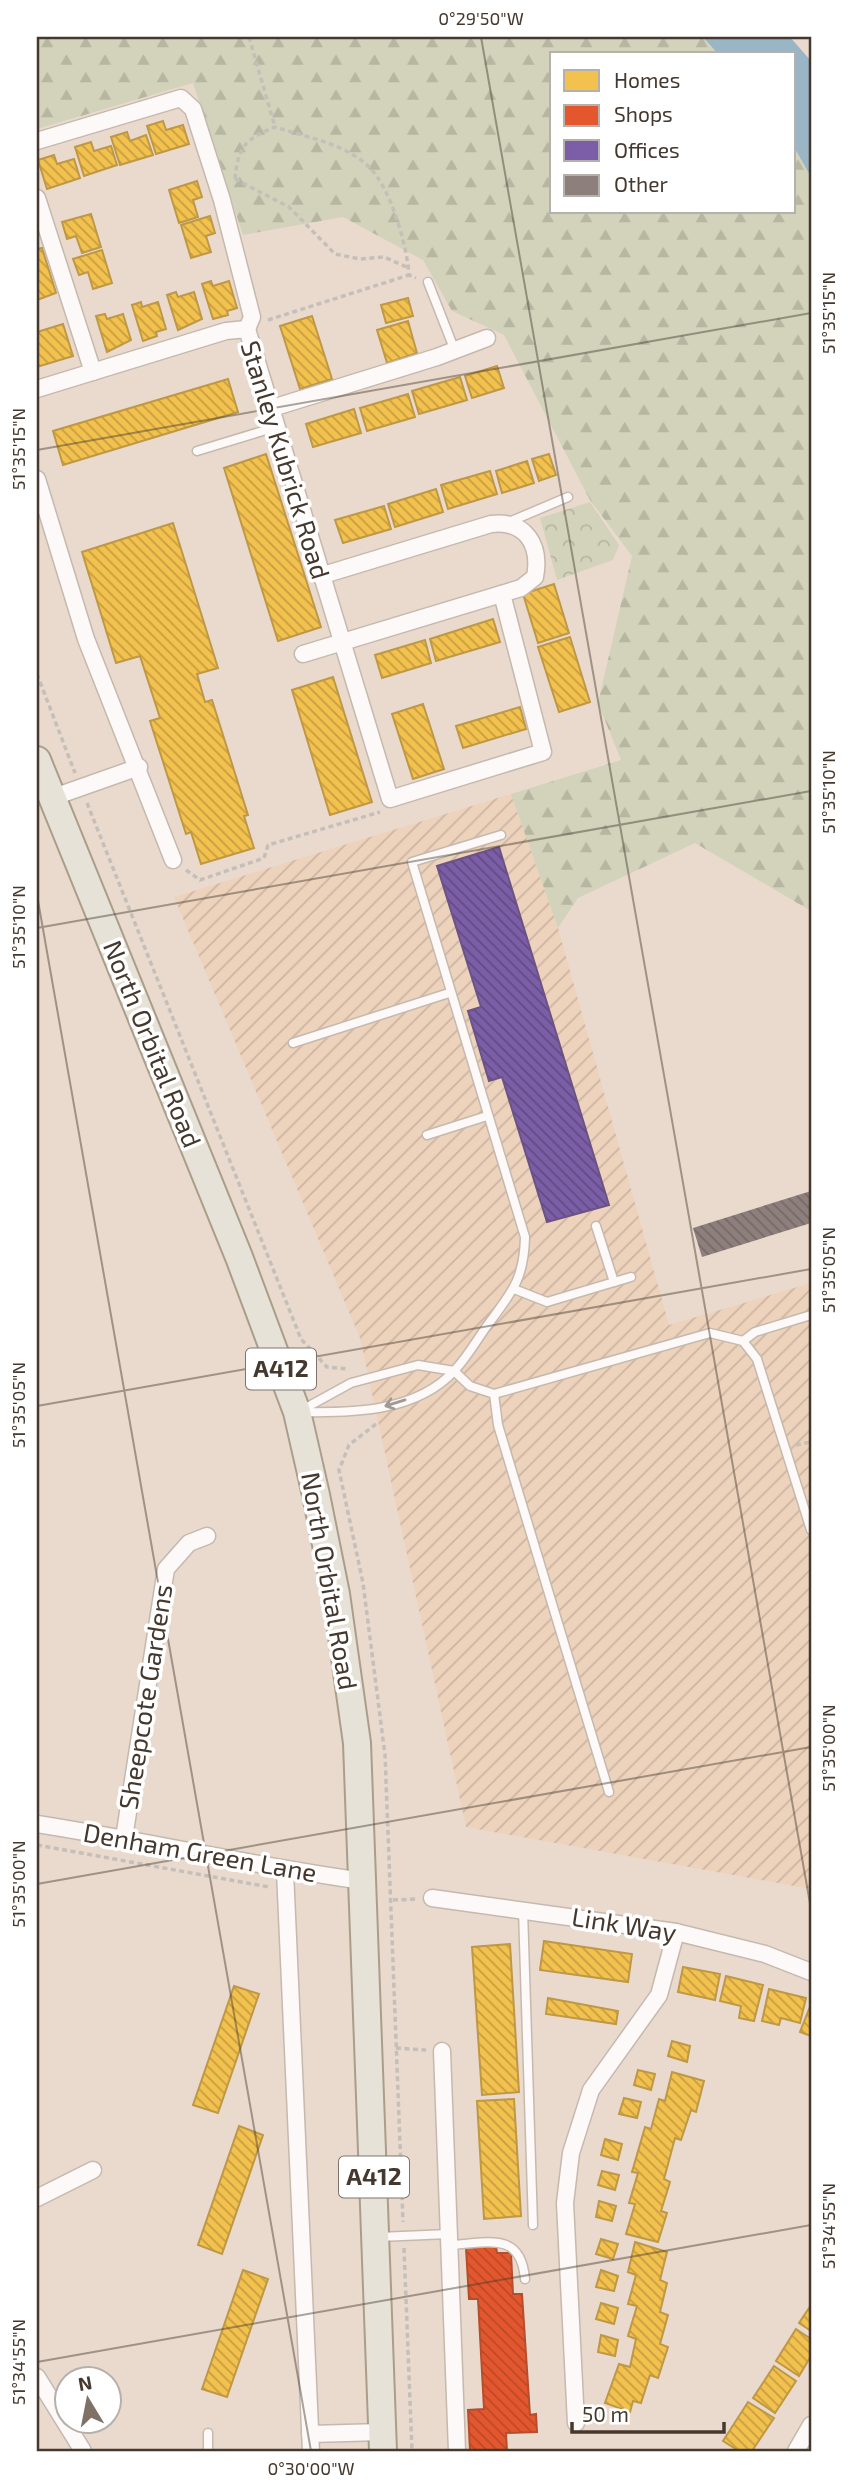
<svg xmlns="http://www.w3.org/2000/svg" width="848" height="2488" font-family="'Exo 2',sans-serif">
  <style>
    .industrial { fill: url(#industrial-furrows) }
    .forest { fill: url(#forest-firs) }
    .park { fill: url(#park-crowns) }
    .water { fill: #9ab5c5 }
    .homes { fill: url(#homes-back-hatch); stroke: #be9845; stroke-width: 2 }
    .shops { fill: url(#shops-back-hatch); stroke: #b44e2e; stroke-width: 2 }
    .offices { fill: url(#offices-back-hatch); stroke: #6b5383; stroke-width: 2 }
    .building { fill: url(#building-back-hatch) }
    .lines { fill: none; stroke-linecap: round; stroke-linejoin: round }
    .lane-casing { stroke: #c5b9ae; stroke-width: 11 }
    .street-casing { stroke: #c5b9ae; stroke-width: 19 }
    .primary-casing { stroke: #aa9e8a; stroke-width: 30 }
    .path { stroke: #c5bfb9; stroke-width: 3.5; stroke-dasharray: 5 3.5; stroke-linecap: butt }
    .lane { stroke: #fcf9f8; stroke-width: 8 }
    .street { stroke: #fcf9f8; stroke-width: 16 }
    .primary { stroke: #e7e2d8; stroke-width: 26 }
    .oneway { stroke: #a09994 }
    .ticks { fill: none; stroke: #45392f; stroke-width: 2; stroke-opacity: 0.45 }
    .labels { text-anchor: middle; stroke-width: 7; stroke-linejoin: round; paint-order: stroke }
    .shield { fill: #fff; stroke: #7d746d; stroke-width: 2 }
    .shield-label { font-size: 24px; font-weight: bold; fill: #45392f }
    .street-label { font-size: 26px; fill: #45392f; stroke: #fff }
    .neatline { fill: none; stroke: #45392f; stroke-width: 2.5 }
    .ticks-label { font-size: 18px; text-anchor: middle; fill: #45392f }
  </style>
  <defs>
    <pattern id="industrial-furrows" width="10" height="10" patternUnits="userSpaceOnUse" patternTransform="scale(1.75)"><rect width="10" height="10" fill="#edd2bc"/><path d="M-1 1l2-2M0 10L10 0M9 11l2-2" fill="none" stroke="#cdb5a2"/></pattern>
    <pattern id="forest-firs" width="22" height="20" patternUnits="userSpaceOnUse" patternTransform="scale(1.75)"><rect width="22" height="20" fill="#d3d3bb"/><path d="M5 1l3.5 6h-7zM16 11l3.5 6h-7z" fill="#b6b6a1"/></pattern>
    <pattern id="park-crowns" width="20" height="18" patternUnits="userSpaceOnUse" patternTransform="scale(1.75)"><rect width="20" height="18" fill="#d3d3bb"/><path d="M2 6a3 3 0 1 1 6 0M12 15a3 3 0 1 1 6 0" fill="none" stroke="#b6b6a1"/></pattern>
    <pattern id="homes-back-hatch" width="6" height="6" patternUnits="userSpaceOnUse" patternTransform="scale(1.75)"><rect width="6" height="6" fill="#f2c14e"/><path d="M-1 5l2 2M0 0l6 6M5-1l2 2" fill="none" stroke="#c69e41"/></pattern>
    <pattern id="shops-back-hatch" width="6" height="6" patternUnits="userSpaceOnUse" patternTransform="scale(1.75)"><rect width="6" height="6" fill="#e4572e"/><path d="M-1 5l2 2M0 0l6 6M5-1l2 2" fill="none" stroke="#bb4928"/></pattern>
    <pattern id="offices-back-hatch" width="6" height="6" patternUnits="userSpaceOnUse" patternTransform="scale(1.75)"><rect width="6" height="6" fill="#7b5ea7"/><path d="M-1 5l2 2M0 0l6 6M5-1l2 2" fill="none" stroke="#624b81"/></pattern>
    <pattern id="building-back-hatch" width="6" height="6" patternUnits="userSpaceOnUse" patternTransform="scale(1.75)"><rect width="6" height="6" fill="#8d7f7c"/><path d="M-1 5l2 2M0 0l6 6M5-1l2 2" fill="none" stroke="#756966"/></pattern>
  </defs>
  <rect width="100%" height="100%" fill="#eadacd"/>
  <path class="industrial" d="M511 794 558 928 669 1325 811 1283V1889L466 1827 360 1338 174 897Z"/>
  <path class="forest" d="M37 37H703L718 54H552V212H794V147L811 177V911L695 843 578 898 558 928 511 794 621 760 598 703 632 556 590 500 504 335 452 311 423 260 343 217 243 235 193 83 37 129Z"/>
  <path class="park" d="M590 502 619 545 613 560 557 580 540 518Z"/>
  <path class="water" d="M703 37H790L811 61V177L794 147V54H718Z"/>
  <g class="homes">
    <path d="M163 121 166 130 183 125 189 144 156 154 147 126Z"/>
    <path d="M127 132 130 141 146 135 153 155 120 165 111 137Z"/>
    <path d="M91 142 94 151 111 146 117 165 84 176 75 147Z"/>
    <path d="M54 155 57 164 74 159 80 178 47 189 38 160Z"/>
    <path d="M197 181 202 197 193 200 198 217 179 223 169 190Z"/>
    <path d="M91 214 101 247 82 253 76 236 67 239 62 222Z"/>
    <path d="M210 216 215 233 206 236 211 252 191 258 181 225Z"/>
    <path d="M42 248 56 293 37 300V249Z"/>
    <path d="M102 250 112 283 93 289 88 272 79 275 73 259Z"/>
    <path d="M211 281 213 286 229 281 237 308 227 311 228 315 213 319 202 284Z"/>
    <path d="M176 292 178 297 194 292 202 319 178 330 167 295Z"/>
    <path d="M408 298 413 316 386 323 381 305Z"/>
    <path d="M141 302 142 307 158 302 166 329 156 332 157 336 143 341 132 305Z"/>
    <path d="M105 314 107 319 123 314 131 340 107 352 96 316Z"/>
    <path d="M312 316 332 379 300 389 280 326Z"/>
    <path d="M408 321 417 353 387 363 377 330Z"/>
    <path d="M63 324 73 356 37 367V332Z"/>
    <path d="M497 366 504 388 472 398 465 376Z"/>
    <path d="M460 377 467 400 419 414 412 391Z"/>
    <path d="M228 379 238 412 63 465 53 431Z"/>
    <path d="M408 394 415 417 367 431 360 408Z"/>
    <path d="M354 409 361 433 313 447 306 424Z"/>
    <path d="M266 454 321 627 278 641 224 468Z"/>
    <path d="M549 454 556 475 539 481 532 459Z"/>
    <path d="M527 461 534 483 502 493 496 471Z"/>
    <path d="M490 471 497 494 448 509 441 485Z"/>
    <path d="M436 489 443 512 395 527 388 504Z"/>
    <path d="M384 506 391 529 343 543 335 520Z"/>
    <path d="M173 523 218 668 197 674 205 702 212 700 248 815 244 816 254 848 201 864 191 832 186 834 150 721 160 718 140 656 116 663 82 552Z"/>
    <path d="M554 584 569 633 538 643 523 594Z"/>
    <path d="M493 619 500 642 436 661 430 639Z"/>
    <path d="M570 637 590 702 559 712 538 647Z"/>
    <path d="M425 640 431 663 382 678 375 655Z"/>
    <path d="M333 677 372 802 330 815 292 690Z"/>
    <path d="M423 704 444 769 413 779 392 714Z"/>
    <path d="M520 707 526 729 463 748 456 726Z"/>
    <path d="M544 1941 632 1954 628 1982 540 1970Z"/>
    <path d="M510 1944 519 2092 482 2095 472 1947Z"/>
    <path d="M683 1967 720 1974 715 2000 678 1992Z"/>
    <path d="M726 1976 763 1985 754 2021 739 2018 741 2006 720 2001Z"/>
    <path d="M234 1986 259 1994 218 2113 193 2105Z"/>
    <path d="M769 1989 806 1998 800 2023 781 2018 779 2025 762 2021Z"/>
    <path d="M548 1998 618 2011 616 2024 546 2014Z"/>
    <path d="M811 2004V2036L800 2032Z"/>
    <path d="M672 2041 690 2046 687 2062 668 2056Z"/>
    <path d="M638 2070 655 2074 651 2090 634 2085Z"/>
    <path d="M672 2072 704 2081 696 2112 691 2110 681 2140 675 2138 664 2179 670 2182 661 2211 667 2213 658 2242 626 2234 635 2204 629 2203 638 2173 632 2172 645 2127 651 2129 659 2099 665 2101Z"/>
    <path d="M624 2098 641 2102 637 2118 619 2114Z"/>
    <path d="M514 2099 521 2216 484 2219 477 2101Z"/>
    <path d="M239 2126 263 2135 222 2254 198 2245Z"/>
    <path d="M605 2139 622 2144 618 2160 601 2155Z"/>
    <path d="M602 2171 619 2175 615 2190 598 2185Z"/>
    <path d="M599 2201 616 2206 612 2221 596 2217Z"/>
    <path d="M601 2239 618 2244 613 2259 596 2254Z"/>
    <path d="M635 2242 667 2252 660 2280 667 2283 660 2312 668 2315 660 2344 668 2347 658 2378 650 2375 641 2403 633 2401 630 2412 605 2403 619 2364 630 2367 636 2339 628 2336 637 2306 628 2304 636 2275 628 2272Z"/>
    <path d="M243 2270 268 2279 227 2397 202 2389Z"/>
    <path d="M601 2270 618 2276 614 2291 596 2287Z"/>
    <path d="M601 2303 618 2308 614 2324 596 2319Z"/>
    <path d="M811 2305V2331L799 2323Z"/>
    <path d="M796 2329 811 2339V2356L799 2376 776 2361Z"/>
    <path d="M601 2335 618 2340 615 2356 598 2352Z"/>
    <path d="M774 2366 796 2381 775 2413 753 2398Z"/>
    <path d="M748 2402 774 2418 752 2451H739L723 2441Z"/>
  </g>
  <path class="shops" d="M496 2246 497 2253H511L513 2294H522L530 2415 536 2414 537 2432 506 2433 507 2451H470L468 2410 484 2409 478 2299H469L466 2248Z"/>
  <path class="offices" d="M499 847 609 1205 547 1222 502 1077 489 1081 468 1011 481 1007 437 866Z"/>
  <path class="building" d="M811 1191V1223L702 1257 693 1228Z"/>
  <g class="lines">
    <g class="lane-casing">
      <g id="lane">
        <path d="M428 282 455 351"/>
        <path d="M197 451 276 427"/>
        <path d="M509 522 568 497"/>
        <path d="M293 1043 449 993"/>
        <path d="M427 1135 487 1116"/>
        <path d="M596 1226 614 1282"/>
        <path d="M514 1289 547 1302 631 1277"/>
        <path d="M743 1341 755 1332 811 1315"/>
        <path d="M494 1394 498 1425 609 1792"/>
        <path d="M300 1411 351 1383 418 1365 454 1371 470 1386 494 1394 710 1333 743 1341 757 1359 811 1530"/>
        <path d="M301 1412C353 1413 417 1412 455 1370 468 1356 478 1338 489 1323 513 1291 524 1278 525 1237L412 862 501 835"/>
        <path d="M523 1910 533 2225"/>
        <path d="M379 2237 449 2234"/>
        <path d="M450 2245C488 2243 521 2231 525 2279"/>
        <path d="M208 2433V2451"/>
      </g>
    </g>
    <g class="street-casing">
      <g id="street">
        <path d="M37 141 181 98 193 109 222 200 252 317 247 329"/>
        <path d="M37 198 93 372"/>
        <path d="M37 389 226 331 247 329 390 799 543 752 502 594"/>
        <path d="M269 409 437 357 487 338"/>
        <path d="M37 479 86 639 173 860"/>
        <path d="M303 654 521 588 535 577C541 545 526 520 491 524L320 576"/>
        <path d="M51 798 139 767"/>
        <path d="M37 1824C146 1841 254 1866 363 1881"/>
        <path d="M124 1838 166 1569 189 1543 207 1536"/>
        <path d="M285 1871 311 2451"/>
        <path d="M432 1898 676 1932 765 1954 811 1972"/>
        <path d="M442 2051 457 2451"/>
        <path d="M37 2198 93 2170"/>
        <path d="M37 2377 83 2451"/>
        <path d="M576 2423 565 2203 571 2153 591 2090 659 1995 676 1932"/>
        <path d="M310 2434 382 2432"/>
        <path d="M796 2451 811 2425"/>
      </g>
    </g>
    <g class="primary-casing">
      <path id="primary" d="M37 760 239 1257 297 1412 316 1495 336 1594 357 1743 383 2451"/>
    </g>
    <g class="path">
      <path d="M249 37 275 127"/>
      <path d="M235 179C238 147 245 139 275 127 306 137 347 144 370 168 391 189 407 246 409 275L416 278"/>
      <path d="M235 179 289 207 335 254 360 259 384 257 409 268"/>
      <path d="M268 320 409 275"/>
      <path d="M37 674 75 773"/>
      <path d="M87 803 301 1339 327 1367 348 1369"/>
      <path d="M186 870 200 880 264 858 268 845 380 812"/>
      <path d="M376 1424 349 1445 339 1470 363 1583 385 1755 403 2222"/>
      <path d="M796 1445 811 1442"/>
      <path d="M37 1845 269 1887"/>
      <path d="M393 1900 416 1899"/>
      <path d="M396 2048 426 2050"/>
      <path d="M404 2248 412 2451"/>
    </g>
    <use href="#lane" class="lane"/>
    <use href="#street" class="street"/>
    <use href="#primary" class="primary"/>
  </g>
  <defs><path id="oneway-shaft" d="M-6 0H5M1.5-3L5.5 0L1.5 3" fill="none" stroke-width="1.6" stroke-linecap="round" stroke-linejoin="round" transform="scale(1.75)"/></defs>
  <use class="oneway" href="#oneway-shaft" transform="translate(395 1403) rotate(163)"/>
  <path class="ticks" d="M481 37 811 1909M37 450 811 313M37 895 311 2451M37 928 811 791M37 1406 811 1269M37 1884 811 1747M37 2362 811 2225"/>
  <g class="labels">
    <g class="shield">
      <rect x="246" y="1348.5" width="70" height="41" rx="5"/>
      <rect x="339" y="2156.5" width="70" height="41" rx="5"/>
    </g>
    <g class="shield-label">
      <text x="281" y="1377">A412</text>
      <text x="374" y="2185">A412</text>
    </g>
    <g class="street-label">
      <text transform="translate(285 460) rotate(73)" y="9">Stanley Kubrick Road</text>
      <text transform="translate(152 1044) rotate(68)" y="9">North Orbital Road</text>
      <text transform="translate(329 1581) rotate(80)" y="9">North Orbital Road</text>
      <text transform="translate(146 1697) rotate(-81)" y="9">Sheepcote Gardens</text>
      <text transform="translate(200 1853) rotate(10)" y="9">Denham Green Lane</text>
      <text transform="translate(624 1925) rotate(9)" y="9">Link Way</text>
    </g>
  </g>
  <rect width="848" height="2488" fill="none" stroke="#ffffff" stroke-width="77"/>
  <rect x="550" y="52" width="245" height="161" fill="#ffffff" stroke="#b5b0ac" stroke-width="2"/>
  <rect x="564" y="70" width="35" height="21" fill="#f2c14e" stroke="#b5b0ac" stroke-width="2"/>
  <text x="614" y="88" font-size="21" fill="#45392f">Homes</text>
  <rect x="564" y="105" width="35" height="21" fill="#e4572e" stroke="#b5b0ac" stroke-width="2"/>
  <text x="614" y="122" font-size="21" fill="#45392f">Shops</text>
  <rect x="564" y="140" width="35" height="21" fill="#7b5ea7" stroke="#b5b0ac" stroke-width="2"/>
  <text x="614" y="158" font-size="21" fill="#45392f">Offices</text>
  <rect x="564" y="175" width="35" height="21" fill="#8d7f7c" stroke="#b5b0ac" stroke-width="2"/>
  <text x="614" y="192" font-size="21" fill="#45392f">Other</text>
  <g transform="translate(88 2400) rotate(350)"><circle r="33" fill="#ffffff" stroke="#b5b0ac" stroke-width="2"/>
  <path d="M0-5L12 26L0 18L-12 26Z" fill="#7f7166"/>
  <text y="-10" font-size="19" font-weight="bold" text-anchor="middle" fill="#45392f">N</text>
  </g>
  <path d="M572 2422v10h152v-10" fill="none" stroke="#45392f" stroke-width="3.5"/>
  <text x="582" y="2422" font-size="21" fill="#45392f" stroke="#ffffff" stroke-width="5" paint-order="stroke">50 m</text>
  <rect x="38" y="38" width="772" height="2412" class="neatline"/>
  <g class="ticks-label">
    <text x="481" y="25">0°29'50"W</text>
    <text transform="translate(829 313) rotate(-90)" y="6">51°35'15"N</text>
    <text transform="translate(19 449) rotate(-90)" y="6">51°35'15"N</text>
    <text transform="translate(829 792) rotate(-90)" y="6">51°35'10"N</text>
    <text transform="translate(19 927) rotate(-90)" y="6">51°35'10"N</text>
    <text transform="translate(829 1270) rotate(-90)" y="6">51°35'05"N</text>
    <text transform="translate(19 1405) rotate(-90)" y="6">51°35'05"N</text>
    <text transform="translate(829 1748) rotate(-90)" y="6">51°35'00"N</text>
    <text transform="translate(19 1884) rotate(-90)" y="6">51°35'00"N</text>
    <text transform="translate(829 2226) rotate(-90)" y="6">51°34'55"N</text>
    <text transform="translate(19 2362) rotate(-90)" y="6">51°34'55"N</text>
    <text x="311" y="2475">0°30'00"W</text>
  </g>
</svg>
